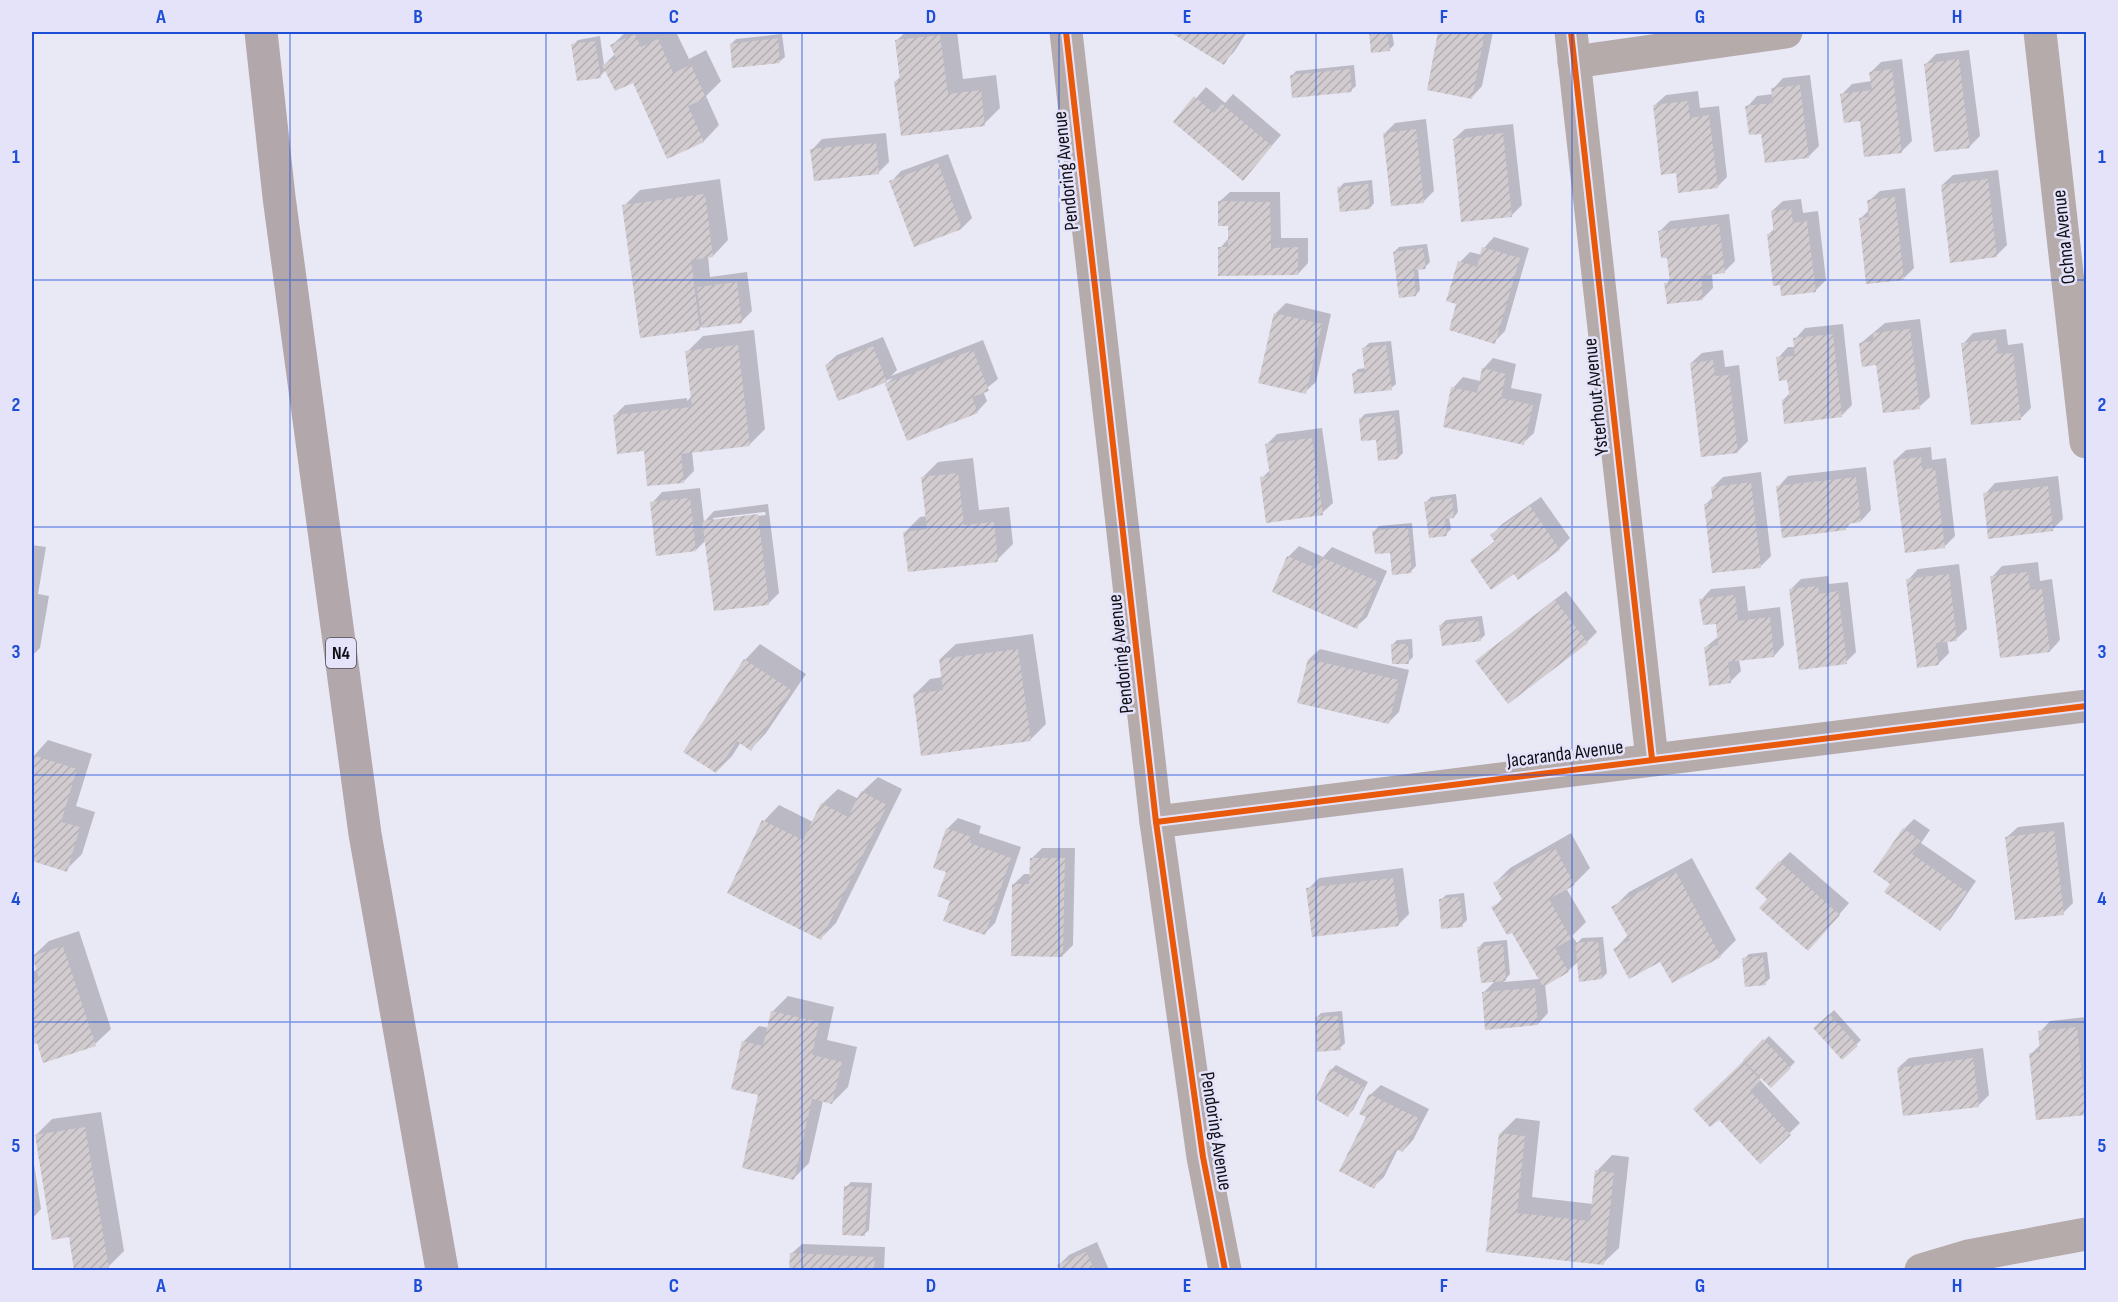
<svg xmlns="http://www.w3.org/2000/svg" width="2118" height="1302" font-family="'Sofia Sans Condensed',sans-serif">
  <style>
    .shadow { fill: #0003; fill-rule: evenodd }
    .building { fill: url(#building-hatch) }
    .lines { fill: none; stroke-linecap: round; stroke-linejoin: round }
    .minor { stroke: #b6abab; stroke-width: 33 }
    .highway { stroke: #b2a7aa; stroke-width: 33 }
    .cycleway-casing { stroke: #e5e3fa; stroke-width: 10 }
    .cycleway { stroke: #e8590c; stroke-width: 6 }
    .grid { fill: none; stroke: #1d4ed8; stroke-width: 1.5; stroke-opacity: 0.55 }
    .labels { text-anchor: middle; stroke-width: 5; stroke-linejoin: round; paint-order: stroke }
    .shield { fill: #e5e3fa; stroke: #504f5a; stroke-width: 1.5 }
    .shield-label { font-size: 18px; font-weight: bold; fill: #100f16 }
    .street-label { font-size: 20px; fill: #100f16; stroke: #e5e3fa }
    .neatline { fill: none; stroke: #1d4ed8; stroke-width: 2 }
    .grid-label { font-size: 20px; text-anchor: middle; font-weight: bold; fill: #1d4ed8 }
  </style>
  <defs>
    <pattern id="building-hatch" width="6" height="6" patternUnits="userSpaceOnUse" patternTransform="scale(1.5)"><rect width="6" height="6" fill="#d2ccd0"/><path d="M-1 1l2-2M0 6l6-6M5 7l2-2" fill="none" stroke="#b3aeb2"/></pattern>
  </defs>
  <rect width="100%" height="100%" fill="#e9e8f5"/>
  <g class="shadow">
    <path d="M626 32H676L689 59 706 50 721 81 706 96 719 125 704 141 668 157 634 81 606 70 600 76 573 45 578 40 600 36 604 65 616 53 612 45Z"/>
    <path d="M906 32H957L963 79 996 75 1000 108 984 124 895 82 901 76 897 40Z"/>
    <path d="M1173 32H1247L1234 52 1223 63Z"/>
    <path d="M1371 32H1392L1394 45 1389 50 1373 51Z"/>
    <path d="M1439 32H1493L1482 86 1472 97 1429 89Z"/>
    <path d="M782 34 785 57 780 61 731 44 736 39Z"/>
    <path d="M1969 50 1980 136 1969 147 1926 64 1936 54Z"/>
    <path d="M1902 59 1912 141 1901 152 1861 120 1842 94 1852 84 1872 81 1871 72 1881 62Z"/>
    <path d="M1354 65 1356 86 1351 90 1292 76 1296 71Z"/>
    <path d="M1810 75 1819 146 1808 157 1763 132 1747 107 1757 96 1773 94V89L1783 78Z"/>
    <path d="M1206 87 1225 103 1233 94 1281 135 1243 179 1175 122Z"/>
    <path d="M1698 91 1700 108 1719 106 1727 177 1717 187 1677 172 1655 105 1666 95Z"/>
    <path d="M1426 119 1434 191 1423 202 1385 133 1395 123Z"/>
    <path d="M1513 124 1522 205 1511 216 1454 139 1465 129Z"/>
    <path d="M886 133 889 162 878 173 812 150 822 139Z"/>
    <path d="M948 154 972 218 962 228 891 182 901 171Z"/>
    <path d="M1998 170 2007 245 1996 256 1942 185 1953 175Z"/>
    <path d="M720 179 728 240 713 256H708L710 277 747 272 752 311 741 322 703 325 699 329 624 206 640 190Z"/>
    <path d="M1372 180 1374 203 1370 208 1339 188 1344 183Z"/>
    <path d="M1905 188 1914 268 1904 278 1860 219 1870 209 1869 201 1880 191Z"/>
    <path d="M1230 192H1280L1281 238H1308V263L1298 274 1220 248 1230 237V224L1219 202Z"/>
    <path d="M1801 199 1803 213 1818 211 1826 280 1815 291 1768 235 1775 228 1772 211 1783 201Z"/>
    <path d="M1729 214 1735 261 1725 271 1712 273 1713 288 1702 299 1666 284 1671 278 1668 256 1660 231 1670 221Z"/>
    <path d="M1494 237 1529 248 1505 331 1494 342 1458 303 1460 262 1470 252 1482 255 1484 248Z"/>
    <path d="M1427 244 1430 262 1425 267 1418 268 1420 290 1416 295 1394 252 1399 247Z"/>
    <path d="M1286 303 1331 314 1316 382 1305 392 1275 314Z"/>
    <path d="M1920 319 1930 397 1919 407 1861 343 1885 323Z"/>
    <path d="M1843 324 1852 405 1842 415 1783 400 1790 393 1789 378 1778 358 1788 347H1796L1795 339 1805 328Z"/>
    <path d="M2006 329 2008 345 2023 343 2031 408 2021 418 1963 344 1973 333Z"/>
    <path d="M754 330 765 429 749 445 692 451 694 471 684 481 645 450 615 415 625 405 687 398V401L692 396 687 352 703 336Z"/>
    <path d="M883 337 897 370 891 376 983 340 998 379 983 391 987 401 977 412 886 384 893 378 839 399 826 365 837 355Z"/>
    <path d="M1391 341 1396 384 1391 388 1353 374 1358 369 1366 368 1364 348 1369 343Z"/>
    <path d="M1723 350 1725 367 1739 365 1748 441 1737 452 1691 363 1702 353Z"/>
    <path d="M1493 358 1516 364 1511 388 1542 394 1534 433 1523 443 1453 388 1463 377 1480 381 1483 369Z"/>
    <path d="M1399 410 1403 453 1398 458 1360 419 1365 414Z"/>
    <path d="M1322 428 1333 503 1322 513 1262 478 1271 469 1267 444 1277 434Z"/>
    <path d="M1931 447 1932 460 1946 458 1955 536 1944 547 1895 460 1906 450Z"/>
    <path d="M973 458 979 510 1009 507 1013 544 997 560 905 532 920 517 927 516 922 478 938 462Z"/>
    <path d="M1866 467 1871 510 1861 521 1852 522 1845 529 1778 487 1788 476Z"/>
    <path d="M1761 472 1771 556 1761 566 1705 505 1714 496 1713 487 1723 477Z"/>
    <path d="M2058 476 2063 519 2053 529 1985 494 1995 483Z"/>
    <path d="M700 488 704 522 714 511 768 504 779 593 768 604 706 540 696 550 652 503 662 492ZM765 512 766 515 713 521V518Z"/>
    <path d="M1456 494 1458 512 1454 517H1449L1451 529 1446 534 1426 502 1431 497Z"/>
    <path d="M1541 497 1570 538 1559 549 1518 578 1514 572 1472 560 1496 540 1492 535 1502 524Z"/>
    <path d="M1412 523 1416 566 1411 571 1374 531 1379 526Z"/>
    <path d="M32 545 46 547 38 594 49 596 40 648 32 656Z"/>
    <path d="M1299 546 1323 557 1332 547 1387 571 1367 617 1356 627 1288 557Z"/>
    <path d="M2038 562 2040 581 2052 579 2060 640 2050 651 1992 577 2002 566Z"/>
    <path d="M1959 564 1967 629 1956 639 1947 640 1949 653 1938 664 1908 580 1918 569Z"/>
    <path d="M1828 576 1829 584 1848 582 1856 652 1846 662 1791 589 1801 579Z"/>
    <path d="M1745 586 1748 611 1780 607 1784 645 1774 656 1739 660 1741 671 1730 682 1706 647 1719 636 1717 622 1701 600 1711 589Z"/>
    <path d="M1566 591 1597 632 1587 642 1477 662 1488 651Z"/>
    <path d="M1482 616 1485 635 1480 640 1441 625 1446 620Z"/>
    <path d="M1033 634 1046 724 1030 740 915 694 930 679 943 677 940 659 956 644Z"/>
    <path d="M1412 639 1413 657 1408 662 1392 645 1397 640Z"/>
    <path d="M760 644 806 674 766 733 751 749 741 742 732 756 716 772 745 660Z"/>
    <path d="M1320 649 1409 670 1399 712 1389 722 1309 659Z"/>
    <path d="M48 740 92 754 76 806 95 812 82 854 66 870 32 860V758Z"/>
    <path d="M878 777 902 789 836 923 821 938 764 821 779 805 813 822 822 804 838 789 859 799 862 792Z"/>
    <path d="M958 818 981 826 979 833 1021 847 995 923 985 933 952 900 948 871 935 867 948 828Z"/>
    <path d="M1914 819 1930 830 1921 843 1976 881 1951 918 1940 929 1892 883 1904 829Z"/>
    <path d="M2064 822 2073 903 2063 913 2007 837 2018 827Z"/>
    <path d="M1571 833 1590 868 1575 883 1566 888 1586 922 1572 936 1577 943 1582 938 1603 937 1607 973 1602 978 1579 961 1568 971 1545 984 1548 1013 1538 1024 1483 993 1496 980 1479 947 1484 942 1507 940 1510 974 1503 982 1540 979 1513 931 1493 908 1503 898 1494 884 1510 868Z"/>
    <path d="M1042 848H1075L1073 945 1063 955 1014 884 1024 874H1031V859Z"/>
    <path d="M1790 852 1849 903 1818 939 1769 899 1780 862Z"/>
    <path d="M1692 858 1736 940 1720 956 1672 981 1661 960 1615 949 1628 935 1613 908 1629 892Z"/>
    <path d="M1403 868 1409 914 1398 925 1308 889 1319 878Z"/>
    <path d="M1464 893 1467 920 1462 925 1441 900 1446 895Z"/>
    <path d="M79 931 111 1029 95 1044 38 1041 32 1043V972L38 969 33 956 49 941Z"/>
    <path d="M1767 952 1770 978 1765 983 1744 959 1749 954Z"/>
    <path d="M788 996 834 1007 827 1040 857 1047 848 1087 832 1103 823 1101 809 1163 794 1178 743 1042 759 1026 769 1028 772 1012Z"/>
    <path d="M1834 1010 1861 1040 1842 1058 1815 1028Z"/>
    <path d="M1342 1011 1345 1043 1340 1048 1316 1018 1321 1013Z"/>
    <path d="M2086 1017V1112L2085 1113 2031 1054 2041 1044 2040 1032 2050 1021Z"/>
    <path d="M1769 1036 1795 1062 1771 1086 1762 1077 1759 1079 1800 1123 1760 1162 1705 1099Z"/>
    <path d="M1983 1048 1989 1095 1979 1105 1905 1115 1898 1068 1909 1058Z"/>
    <path d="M1336 1065 1368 1082 1353 1110 1348 1115 1331 1070Z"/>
    <path d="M1381 1085 1429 1109 1413 1140 1403 1151 1398 1149 1384 1177 1373 1187 1370 1095Z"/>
    <path d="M101 1112 124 1251 108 1267 76 1270 70 1235 36 1135 52 1119Z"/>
    <path d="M1516 1118 1540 1121 1532 1197 1593 1204 1597 1171 1612 1155 1629 1157 1619 1248 1603 1263 1487 1250 1500 1134Z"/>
    <path d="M32 1164H34L41 1209 32 1219Z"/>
    <path d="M851 1182 872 1183 869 1230 864 1234 846 1187Z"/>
    <path d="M1097 1242 1109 1270H1061L1059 1265 1069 1255Z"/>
    <path d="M802 1244 885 1247 884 1270H790L791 1254Z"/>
  </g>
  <g class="building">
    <path d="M1170 32H1244L1224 65Z"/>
    <path d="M1369 32H1387L1390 51 1371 53Z"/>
    <path d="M1438 32H1485L1472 99 1427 90Z"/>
    <path d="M635 34 641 47 658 39 673 73 691 65 706 98 688 106 704 142 667 159 633 83 615 91 602 65 616 58 610 45Z"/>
    <path d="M940 35 948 94 981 90 985 126 901 136 894 81H900L895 40Z"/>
    <path d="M778 38 780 63 732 68 730 44Z"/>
    <path d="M595 41 601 78 577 81 571 44Z"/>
    <path d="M1959 59 1970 148 1934 152 1924 64Z"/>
    <path d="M1350 69 1352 92 1292 98 1290 75Z"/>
    <path d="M1892 69 1902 153 1864 157 1860 121 1844 123 1840 94 1872 90 1869 72Z"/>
    <path d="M1800 85 1809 158 1765 163 1761 134 1749 135 1745 106 1773 103 1771 88Z"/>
    <path d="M1194 96 1214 113 1222 104 1272 146 1243 181 1173 122Z"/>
    <path d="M1688 101 1690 118 1709 115 1718 188 1678 193 1676 173 1661 175 1653 105Z"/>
    <path d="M1416 129 1424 203 1391 206 1383 133Z"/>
    <path d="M1503 133 1512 217 1461 222 1453 139Z"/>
    <path d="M876 143 879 174 814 181 810 149Z"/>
    <path d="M938 163 962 229 914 247 889 181Z"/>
    <path d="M1988 179 1997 257 1950 263 1941 185Z"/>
    <path d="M1368 184 1370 209 1340 212 1337 187Z"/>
    <path d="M705 194 713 257 691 260 700 330 640 338 622 205Z"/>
    <path d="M1895 197 1904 280 1866 284 1859 218 1869 217 1867 200Z"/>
    <path d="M1218 201 1270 202 1271 248 1298 247V275L1218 276V247H1228V226H1218Z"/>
    <path d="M1791 209 1793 223 1807 221 1816 292 1781 296 1780 285 1773 286 1767 234 1774 233 1771 211Z"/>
    <path d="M1719 224 1725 273 1701 276 1703 300 1667 304 1664 283H1670L1667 258H1661L1658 231Z"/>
    <path d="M1482 247 1520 258 1495 344 1449 330 1456 304 1446 301 1458 261 1477 267Z"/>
    <path d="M1423 248 1426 269 1414 270 1416 296 1399 298 1393 252Z"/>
    <path d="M737 282 742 323 702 328 697 287Z"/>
    <path d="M1274 313 1322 324 1306 394 1258 383Z"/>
    <path d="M1910 329 1920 409 1883 413 1876 365 1862 367 1859 343 1874 341 1873 333Z"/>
    <path d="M1833 334 1842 417 1784 424 1782 400 1790 399 1787 380 1779 381 1776 357 1795 356 1793 338Z"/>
    <path d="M1996 339 1998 354 2013 353 2021 420 1971 425 1961 343Z"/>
    <path d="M738 345 750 446 681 454 684 483 647 486 644 451 617 454 613 415 692 407 685 351Z"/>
    <path d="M1386 345 1392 390 1354 394 1352 373 1365 372 1362 348Z"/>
    <path d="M873 346 887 382 838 401 825 365Z"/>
    <path d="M973 350 989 391 972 397 978 413 907 441 885 384Z"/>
    <path d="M1713 360 1715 376 1729 375 1738 453 1701 457 1690 363Z"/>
    <path d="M1482 368 1506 374 1501 398 1533 405 1524 445 1443 427 1451 387 1477 393Z"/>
    <path d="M1394 415 1398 459 1378 461 1376 440 1361 441 1359 418Z"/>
    <path d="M1312 438 1323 515 1266 523 1260 477 1270 476 1265 444Z"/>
    <path d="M1921 457 1922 469 1935 468 1945 548 1905 553 1893 460Z"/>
    <path d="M958 473 964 525 994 522 998 562 908 572 903 532 927 529 921 477Z"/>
    <path d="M1856 477 1861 522 1846 524V530L1782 538 1776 486Z"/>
    <path d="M1751 482 1761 568 1712 573 1704 504 1713 503 1711 487Z"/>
    <path d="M2048 486 2053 531 1988 539 1983 493Z"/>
    <path d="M690 498 696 551 656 556 650 502Z"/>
    <path d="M1452 498 1454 518 1445 519 1447 536 1429 538 1424 502Z"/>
    <path d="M1530 506 1560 550 1518 580 1514 574 1491 590 1470 560 1495 542 1490 535Z"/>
    <path d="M758 514 769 605 714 611 702 521Z"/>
    <path d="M1408 527 1412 573 1392 575 1390 553 1375 554 1372 531Z"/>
    <path d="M1287 556 1316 568 1321 557 1377 581 1357 629 1272 592Z"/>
    <path d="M2028 572 2030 590 2042 589 2050 652 2000 658 1990 576Z"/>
    <path d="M1949 574 1957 641 1936 643 1939 665 1917 668 1906 579Z"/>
    <path d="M1818 586 1819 594 1838 591 1847 664 1799 670 1789 589Z"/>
    <path d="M1735 595 1738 621 1770 617 1774 657 1728 662 1731 683 1709 686 1704 647 1718 645 1716 624 1703 625 1699 599Z"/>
    <path d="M1555 600 1588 643 1508 704 1475 661Z"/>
    <path d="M1478 620 1481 641 1442 646 1439 625Z"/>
    <path d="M1391 644H1408L1409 664H1392Z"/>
    <path d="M1018 649 1031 741 921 756 913 694 943 690 939 659Z"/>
    <path d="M744 659 791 690 751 751 737 741 716 773 683 752Z"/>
    <path d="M1308 659 1399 680 1389 724 1297 703Z"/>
    <path d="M32 755 77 769 61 822 80 827 67 872 32 861Z"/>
    <path d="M861 791 887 805 821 940 727 893 762 820 803 840 821 803 848 817Z"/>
    <path d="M946 828 972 837 970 843 1011 858 985 935 943 921 950 901 937 896 946 872 933 868Z"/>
    <path d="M1903 828 1921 841 1912 854 1967 892 1940 931 1884 892 1890 884 1873 872Z"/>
    <path d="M2054 831 2064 915 2015 920 2005 837Z"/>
    <path d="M1555 848 1575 885 1549 899 1571 939 1555 948 1569 972 1543 987 1512 933 1507 935 1491 907 1503 901 1493 883Z"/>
    <path d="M1030 858H1065L1063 957 1011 956 1012 884H1029Z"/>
    <path d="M1779 861 1840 915 1808 951 1759 908 1767 899 1755 888Z"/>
    <path d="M1676 872 1721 957 1672 983 1660 962 1629 979 1613 949 1630 940 1611 907Z"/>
    <path d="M1393 878 1399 926 1312 937 1306 888Z"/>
    <path d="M1460 897 1463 927 1441 929 1439 899Z"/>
    <path d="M1598 941 1602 979 1579 982 1575 943Z"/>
    <path d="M1503 944 1506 981 1481 983 1477 947Z"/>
    <path d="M63 946 96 1046 43 1063 37 1043 32 1045V981L39 979 32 956Z"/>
    <path d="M1763 956 1766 985 1745 987 1742 958Z"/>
    <path d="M1535 988 1538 1025 1485 1030 1482 992Z"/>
    <path d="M771 1011 819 1022 812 1055 842 1062 832 1104 812 1099 794 1180 742 1168 758 1095 731 1089 742 1041 763 1046Z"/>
    <path d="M1829 1014 1858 1046 1842 1060 1813 1028Z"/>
    <path d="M1338 1016 1341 1050 1317 1052 1315 1017Z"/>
    <path d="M2077 1027 2086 1115 2036 1120 2029 1053 2040 1052 2038 1031Z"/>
    <path d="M1763 1039 1791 1068 1771 1088 1743 1060Z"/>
    <path d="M1973 1058 1979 1107 1903 1116 1897 1068Z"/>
    <path d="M1743 1062 1761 1080 1750 1091 1791 1135 1760 1164 1719 1120 1710 1127 1693 1109Z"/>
    <path d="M1330 1069 1364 1087 1348 1117 1315 1099Z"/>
    <path d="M1369 1094 1420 1119 1403 1152 1395 1149 1374 1189 1339 1171 1366 1117 1359 1114Z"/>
    <path d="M85 1127 109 1268 74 1270 69 1237 52 1240 35 1135Z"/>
    <path d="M1499 1133 1525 1136 1517 1213 1590 1221 1595 1170 1614 1173 1604 1265 1486 1252Z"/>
    <path d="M844 1186 868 1188 865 1236 842 1235Z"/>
    <path d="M1086 1252 1095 1270H1059L1057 1265Z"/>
    <path d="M790 1253 875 1257 874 1270H789Z"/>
  </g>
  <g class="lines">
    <g class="minor">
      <path d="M1066 32 1156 822 1203 1157 1225 1270"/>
      <path d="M1571 32 1652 759"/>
      <path d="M2040 32 2086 442"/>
      <path d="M1574 62 1786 32"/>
      <path d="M1156 822 2086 706"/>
      <path d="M1921 1270 1968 1256 2086 1234"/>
    </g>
    <path class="highway" d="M261 32 279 197 365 834 442 1270"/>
    <g class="cycleway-casing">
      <g id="cycleway">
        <path d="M1066 32 1156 822 1203 1157 1225 1270"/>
        <path d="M1571 32 1652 759"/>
        <path d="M1156 822 2086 706"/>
      </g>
    </g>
    <use href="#cycleway" class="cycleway"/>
  </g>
  <path class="grid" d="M290 32V1270M546 32V1270M802 32V1270M1059 32V1270M1316 32V1270M1572 32V1270M1828 32V1270M32 280H2086M32 527H2086M32 775H2086M32 1022H2086"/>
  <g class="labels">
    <rect class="shield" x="326" y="638" width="30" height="30" rx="4.5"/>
    <g class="shield-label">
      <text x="341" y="659">N4</text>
    </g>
    <g class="street-label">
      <text transform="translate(1065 171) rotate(-96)" y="7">Pendoring Avenue</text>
      <text transform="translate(2063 237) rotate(-96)" y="7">Ochna Avenue</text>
      <text transform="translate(1595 397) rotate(-96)" y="7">Ysterhout Avenue</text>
      <text transform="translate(1120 654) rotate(-96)" y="7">Pendoring Avenue</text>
      <text transform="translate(1565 753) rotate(-7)" y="7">Jacaranda Avenue</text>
      <text transform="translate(1217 1131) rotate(81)" y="7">Pendoring Avenue</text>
    </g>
  </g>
  <rect width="2118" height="1302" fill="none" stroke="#e5e3fa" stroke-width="66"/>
  <rect x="33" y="33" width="2052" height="1236" class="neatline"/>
  <g class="grid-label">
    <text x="161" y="23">A</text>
    <text x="418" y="23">B</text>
    <text x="674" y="23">C</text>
    <text x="931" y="23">D</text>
    <text x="1187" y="23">E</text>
    <text x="1444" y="23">F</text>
    <text x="1700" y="23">G</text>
    <text x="1957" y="23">H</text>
    <text x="16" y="163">1</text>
    <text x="2102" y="163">1</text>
    <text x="16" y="411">2</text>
    <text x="2102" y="411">2</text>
    <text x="16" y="658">3</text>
    <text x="2102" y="658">3</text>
    <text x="16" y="905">4</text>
    <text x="2102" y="905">4</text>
    <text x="16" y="1152">5</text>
    <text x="2102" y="1152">5</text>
    <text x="161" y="1292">A</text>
    <text x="418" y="1292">B</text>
    <text x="674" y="1292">C</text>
    <text x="931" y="1292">D</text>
    <text x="1187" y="1292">E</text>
    <text x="1444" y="1292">F</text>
    <text x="1700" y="1292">G</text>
    <text x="1957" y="1292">H</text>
  </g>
</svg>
